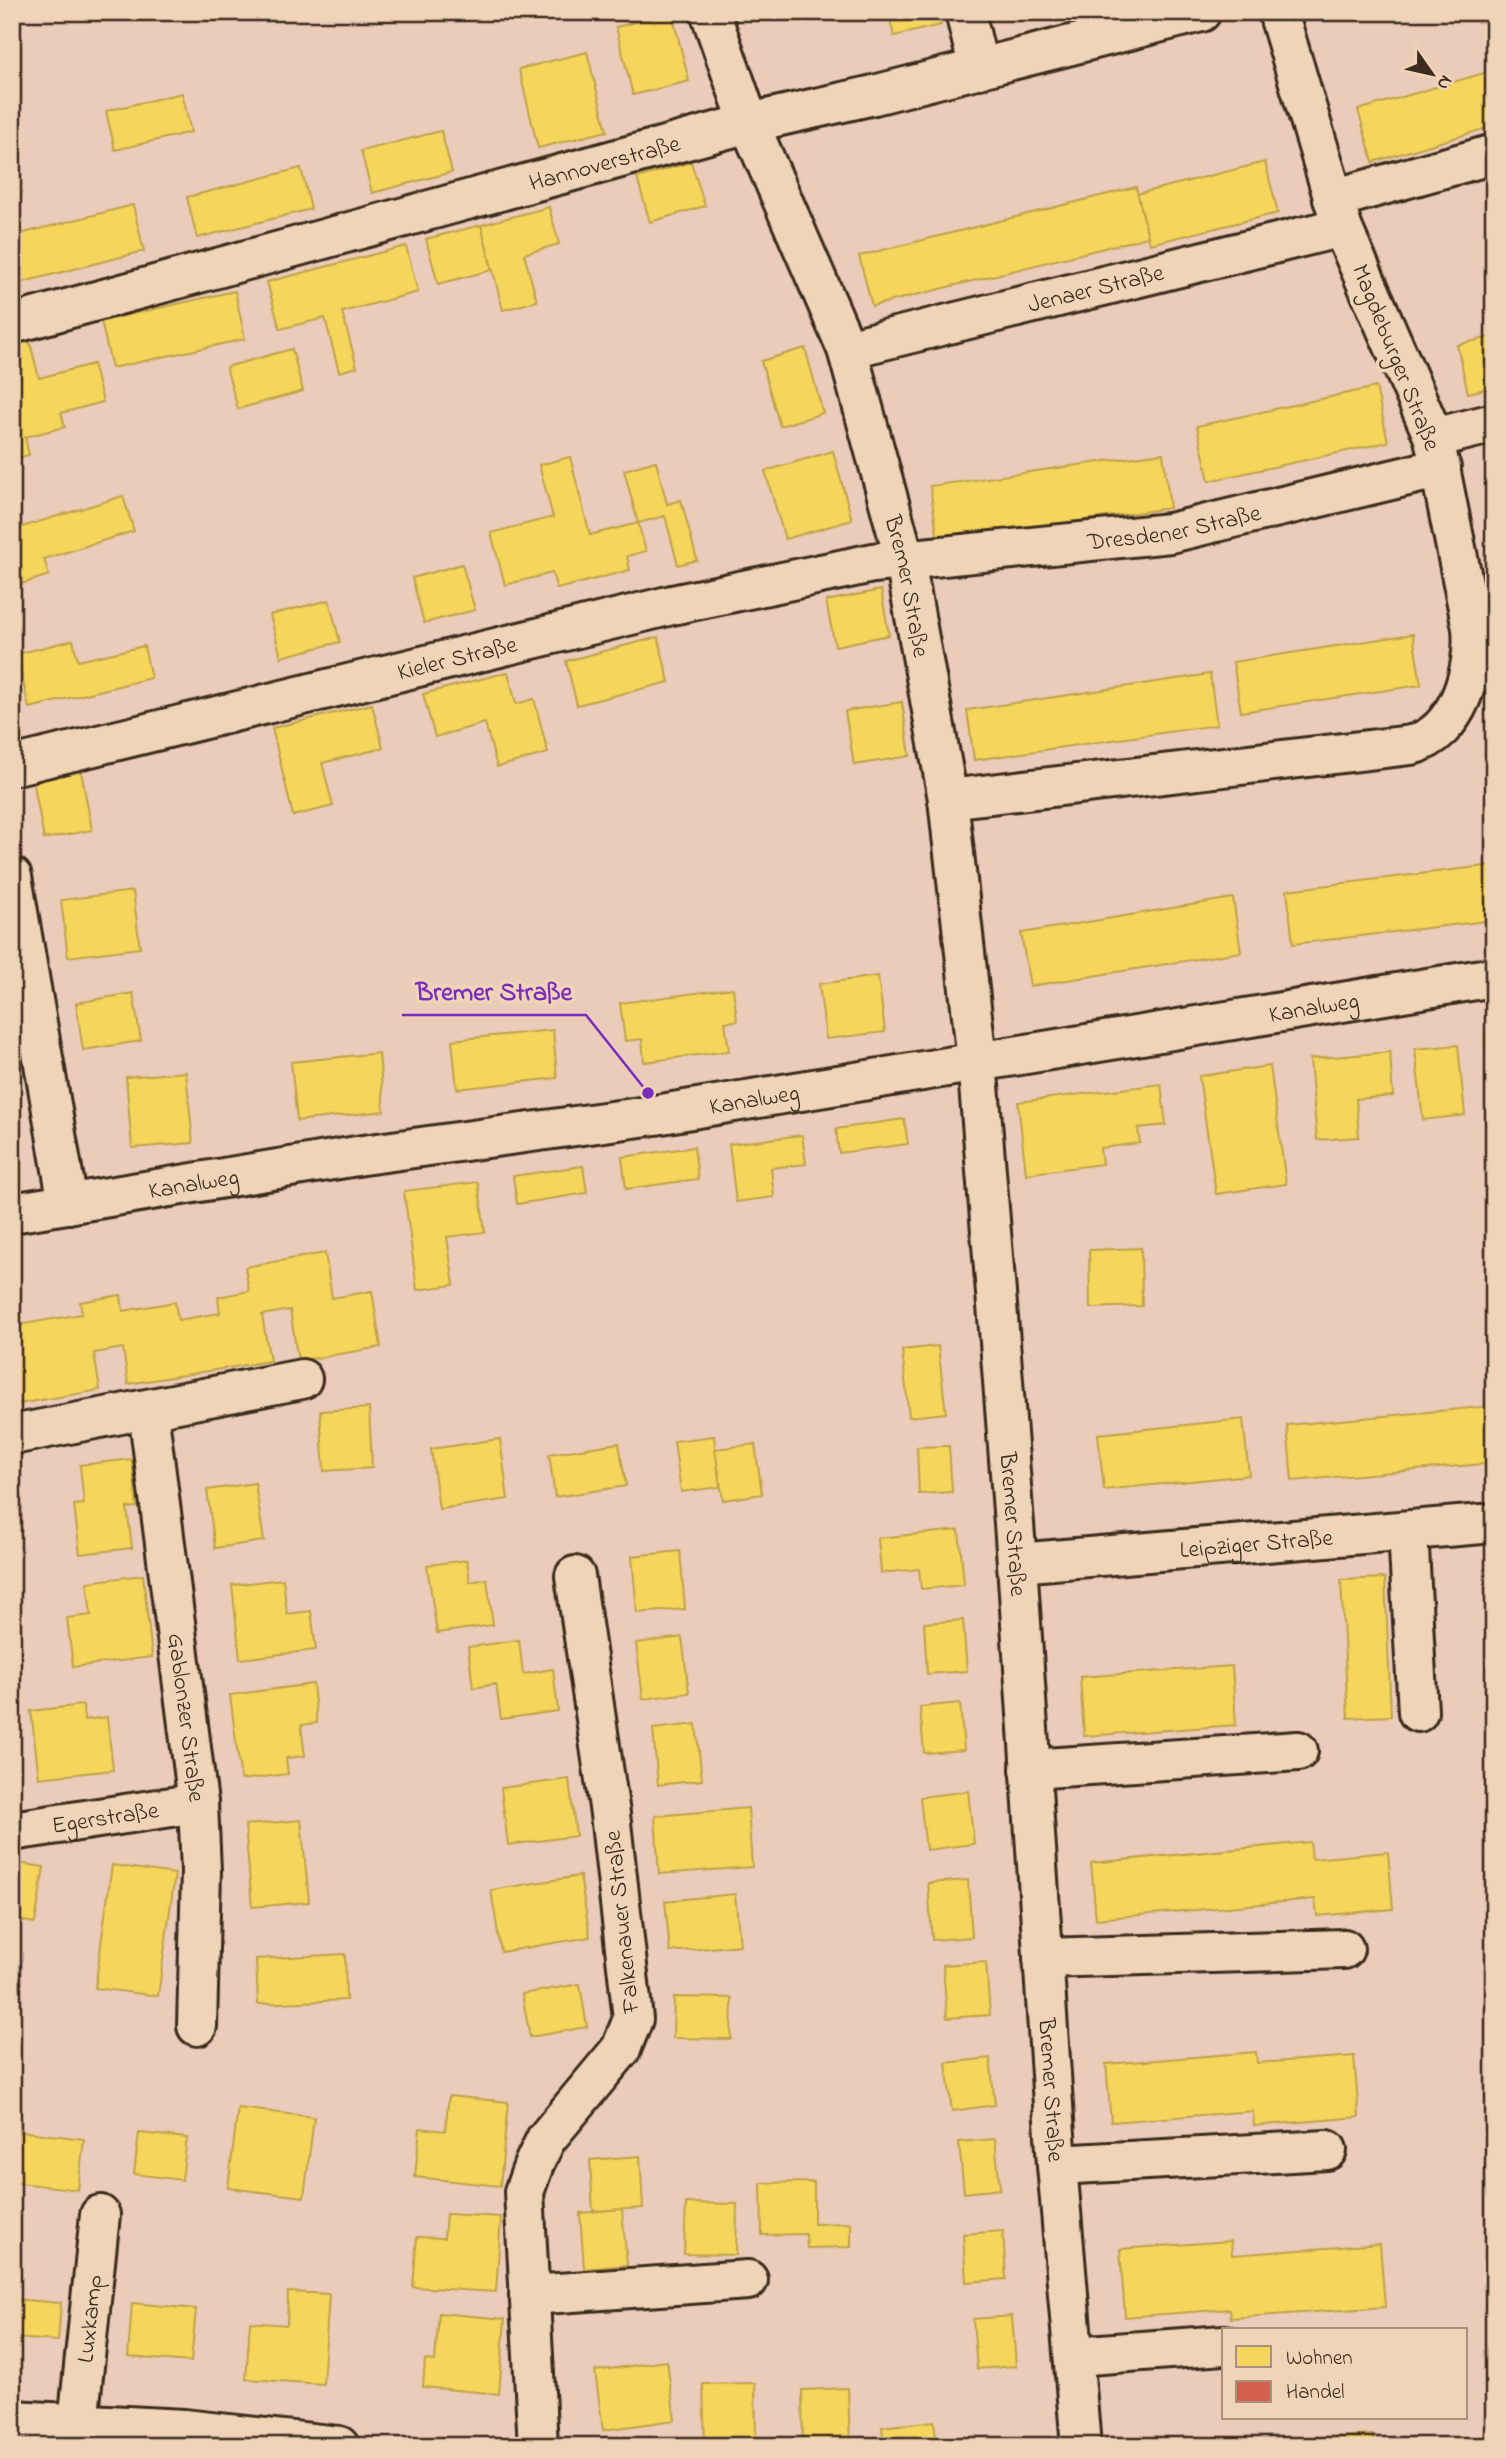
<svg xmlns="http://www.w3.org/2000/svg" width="1506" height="2458" font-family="'Indie Flower',sans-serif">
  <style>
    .homes { fill: #f6d55c; stroke: #bea249; stroke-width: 2 }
    .shops { fill: #d6604d; stroke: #a8503f; stroke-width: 2 }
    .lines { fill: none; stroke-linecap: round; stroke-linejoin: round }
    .minor-casing { stroke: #3b2a1e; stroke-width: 44 }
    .minor { stroke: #f0d4b7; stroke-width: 38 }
    .labels { text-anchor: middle; stroke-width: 7; stroke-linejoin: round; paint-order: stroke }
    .street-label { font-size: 24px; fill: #3b2a1e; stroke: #f0d4b7 }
    .leader { fill: none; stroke: #7b2cbf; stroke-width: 2.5 }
    .callout-dot { fill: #7b2cbf; stroke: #f0d4b7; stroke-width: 2.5 }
    .callout-label { font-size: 26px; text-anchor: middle; font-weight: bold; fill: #7b2cbf; stroke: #f0d4b7; stroke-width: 7; stroke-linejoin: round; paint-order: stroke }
  </style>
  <rect width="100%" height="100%" fill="#ebcbb9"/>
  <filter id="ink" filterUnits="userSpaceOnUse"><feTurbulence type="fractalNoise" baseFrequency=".0143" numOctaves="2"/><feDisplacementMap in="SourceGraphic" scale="14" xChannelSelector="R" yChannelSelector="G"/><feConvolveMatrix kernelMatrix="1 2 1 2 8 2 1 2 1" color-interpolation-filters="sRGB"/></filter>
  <g filter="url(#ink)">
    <g class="homes">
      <path d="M888 12H938L941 25 894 36Z"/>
      <path d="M672 13 689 81 633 95 616 27Z"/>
      <path d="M587 52 607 131 538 148 519 69Z"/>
      <path d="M1494 70V126L1373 162 1358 110Z"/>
      <path d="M182 93 191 132 115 150 106 111Z"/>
      <path d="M441 131 452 172 372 193 361 151Z"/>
      <path d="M691 162 705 206 650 222 637 178Z"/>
      <path d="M1265 162 1278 213 1150 244 1137 194Z"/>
      <path d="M301 168 311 209 197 238 187 197Z"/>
      <path d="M1136 187 1148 237 872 306 859 256Z"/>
      <path d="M133 205 144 251 12 285V236Z"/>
      <path d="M549 207 559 244 524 254 537 301 503 310 481 225Z"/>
      <path d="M481 225 492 270 438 284 426 239Z"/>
      <path d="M406 246 418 292 342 312 357 367 339 372 325 318 280 329 267 282Z"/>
      <path d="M235 291 245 339 112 368 101 321Z"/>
      <path d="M27 331 39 378 93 364 103 402 61 413 65 427 25 437 29 455 12 459V335Z"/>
      <path d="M1494 336V387L1468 393 1457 345Z"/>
      <path d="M805 348 823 413 780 426 761 361Z"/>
      <path d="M292 349 303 391 238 409 226 367Z"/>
      <path d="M1376 387 1388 442 1209 481 1197 426Z"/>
      <path d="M833 451 852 520 785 539 765 471Z"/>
      <path d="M1163 453 1170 508 938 541 930 486Z"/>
      <path d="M570 457 590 535 638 523 646 551 627 556 630 570 557 589 552 573 505 585 491 533 553 517 539 465Z"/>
      <path d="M656 461 667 504 681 500 697 560 678 565 665 516 638 523 624 470Z"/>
      <path d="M123 496 134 531 44 559 49 575 12 587V530Z"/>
      <path d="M462 564 475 610 424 623 412 578Z"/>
      <path d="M881 590 889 635 835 646 826 601Z"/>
      <path d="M329 600 340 642 281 657 270 615Z"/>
      <path d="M1413 634 1421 685 1241 712 1233 662Z"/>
      <path d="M658 637 669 682 577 705 566 661Z"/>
      <path d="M73 640 78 661 144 646 151 678 29 708 17 654Z"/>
      <path d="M508 672 516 704 534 699 548 753 497 767 485 723 435 737 423 694Z"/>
      <path d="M1210 674 1217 725 974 760 967 710Z"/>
      <path d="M902 702 910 756 854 765 845 711Z"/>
      <path d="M372 704 383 748 322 763 333 806 293 816 272 728Z"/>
      <path d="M81 771 92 830 44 839 33 780Z"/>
      <path d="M1494 865V920L1293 944 1287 890Z"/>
      <path d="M133 891 140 948 68 957 61 900Z"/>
      <path d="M1233 898 1241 952 1030 986 1021 933Z"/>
      <path d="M878 976 885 1032 826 1039 819 984Z"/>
      <path d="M733 988 737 1021 725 1022 729 1051 644 1062 642 1039 625 1041 620 1003Z"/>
      <path d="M133 993 141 1041 83 1050 76 1003Z"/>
      <path d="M553 1030 557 1078 457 1089 452 1040Z"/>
      <path d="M1485 1036H1494V1132H1493Z"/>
      <path d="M1458 1045 1465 1115 1423 1120 1415 1049Z"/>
      <path d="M1390 1052 1393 1096 1356 1099 1359 1137 1317 1140 1310 1059Z"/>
      <path d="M379 1053 384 1111 297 1121 291 1062Z"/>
      <path d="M1270 1066 1286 1184 1216 1194 1199 1076Z"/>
      <path d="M186 1072 193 1143 132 1148 126 1077Z"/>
      <path d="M1161 1084 1166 1125 1138 1128 1140 1143 1100 1148 1102 1164 1026 1174 1018 1102Z"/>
      <path d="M904 1119 908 1144 839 1153 836 1129Z"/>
      <path d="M802 1135 806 1164 771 1168 774 1197 736 1202 729 1144Z"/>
      <path d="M694 1147 698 1179 626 1189 622 1157Z"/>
      <path d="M583 1166 587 1193 517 1204 513 1176Z"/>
      <path d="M478 1182 485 1232 447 1237 454 1285 417 1290 404 1191Z"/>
      <path d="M1141 1248 1142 1306 1090 1308 1089 1250Z"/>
      <path d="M325 1253 332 1298 372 1291 381 1347 298 1361 290 1310 262 1315 270 1361 128 1384 123 1348 94 1353 100 1390 12 1405V1326L82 1314 80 1302 121 1295 123 1311 175 1302 178 1320 220 1313 218 1297 249 1291 245 1267Z"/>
      <path d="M938 1346 946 1413 909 1417 902 1350Z"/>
      <path d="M1492 1406 1494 1463 1292 1481 1287 1425Z"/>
      <path d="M369 1408 372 1468 324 1471 320 1411Z"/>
      <path d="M1243 1419 1249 1475 1104 1490 1098 1434Z"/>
      <path d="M714 1436 720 1487 681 1492 674 1441Z"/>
      <path d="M500 1439 508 1499 439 1509 431 1449Z"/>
      <path d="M619 1443 626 1486 555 1497 549 1454Z"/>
      <path d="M755 1444 762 1494 723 1500 715 1449Z"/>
      <path d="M949 1446 952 1492 919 1494 917 1447Z"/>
      <path d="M132 1459 137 1507 127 1508 132 1548 80 1554 74 1505 84 1504 80 1465Z"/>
      <path d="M255 1483 264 1541 215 1548 207 1490Z"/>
      <path d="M959 1530 964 1585 921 1589 919 1569 881 1573 878 1538Z"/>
      <path d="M680 1551 685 1609 637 1613 632 1556Z"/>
      <path d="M467 1560 470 1582 487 1579 493 1625 437 1633 427 1565Z"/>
      <path d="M143 1575 152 1657 73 1667 67 1618 91 1615 87 1582Z"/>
      <path d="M1385 1578 1391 1716 1348 1718 1341 1580Z"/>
      <path d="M283 1579 287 1614 311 1611 316 1650 240 1659 232 1585Z"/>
      <path d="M963 1620 967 1671 927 1674 924 1623Z"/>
      <path d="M682 1637 689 1693 643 1699 636 1643Z"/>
      <path d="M519 1640 523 1674 553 1669 558 1711 501 1719 496 1684 473 1688 468 1647Z"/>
      <path d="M1232 1666 1236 1725 1084 1736 1080 1677Z"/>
      <path d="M313 1684 317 1723 301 1725 305 1756 286 1758 288 1774 241 1780 230 1695Z"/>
      <path d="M960 1703 964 1750 924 1753 920 1707Z"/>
      <path d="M83 1705 84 1720 107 1717 113 1770 39 1778 31 1711Z"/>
      <path d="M696 1724 702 1780 658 1785 653 1729Z"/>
      <path d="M569 1779 576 1836 508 1845 501 1788Z"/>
      <path d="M968 1791 974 1844 926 1850 920 1797Z"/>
      <path d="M748 1808 752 1867 659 1874 655 1816Z"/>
      <path d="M301 1820 309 1902 252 1907 245 1825Z"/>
      <path d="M1310 1842 1312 1859 1388 1852 1393 1909 1317 1916 1315 1899 1096 1919 1091 1863Z"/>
      <path d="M12 1862 44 1867 35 1923 12 1919Z"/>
      <path d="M112 1865 175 1874 158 1996 95 1988Z"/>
      <path d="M580 1876 590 1937 501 1952 491 1890Z"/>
      <path d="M968 1880 972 1937 932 1940 928 1883Z"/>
      <path d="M735 1894 740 1945 670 1952 665 1901Z"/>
      <path d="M345 1954 346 2000 258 2004 256 1959Z"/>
      <path d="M986 1962 990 2015 947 2018 943 1965Z"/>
      <path d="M580 1984 587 2027 530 2037 522 1994Z"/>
      <path d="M674 1997 732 1998 731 2039 673 2038Z"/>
      <path d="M1256 2052 1257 2063 1354 2056 1359 2117 1254 2126 1253 2111 1111 2122 1106 2064Z"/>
      <path d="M990 2058 995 2105 952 2111 946 2063Z"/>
      <path d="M449 2096 508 2102 500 2186 415 2177 420 2128 445 2131Z"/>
      <path d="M238 2108 314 2117 304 2197 228 2188Z"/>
      <path d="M18 2131 84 2139 78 2190 12 2182Z"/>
      <path d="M139 2133 187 2138 182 2180 134 2174Z"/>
      <path d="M995 2139 1000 2189 964 2193 959 2142Z"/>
      <path d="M640 2156 643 2208 593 2211 590 2160Z"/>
      <path d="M814 2182V2224L851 2223V2247L807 2248 806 2234 762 2235 761 2183Z"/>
      <path d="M686 2203 737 2204 736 2255 684 2254Z"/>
      <path d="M622 2209 627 2265 584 2269 580 2213Z"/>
      <path d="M446 2214 501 2217 496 2292 413 2287 417 2237 444 2238Z"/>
      <path d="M1003 2231 1006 2279 966 2282 963 2234Z"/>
      <path d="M1231 2241 1232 2255 1380 2244 1385 2307 1231 2318 1230 2309 1125 2317 1120 2249Z"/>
      <path d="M288 2292 329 2294 323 2384 246 2379 250 2322 287 2325Z"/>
      <path d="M12 2299 61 2303 58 2341 12 2338Z"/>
      <path d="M132 2303 196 2309 191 2362 128 2357Z"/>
      <path d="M439 2313 505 2319 499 2394 423 2387 425 2360 435 2361Z"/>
      <path d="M1012 2316 1016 2366 977 2369 973 2319Z"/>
      <path d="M667 2361 675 2420 603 2430 595 2371Z"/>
      <path d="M755 2383 756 2443 705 2445 703 2384Z"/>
      <path d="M848 2388 850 2446H803L802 2390Z"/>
      <path d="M934 2421 937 2446H884L882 2427Z"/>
      <path d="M1373 2435V2446H1170Z"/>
    </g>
    <path class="shops" d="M1018 2439V2446H974V2443Z"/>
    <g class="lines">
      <g class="minor-casing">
        <g id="minor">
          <path id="s1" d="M710 12 749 123 847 349 905 561 948 799 977 1061 1000 1342 1017 1563 1057 2165 1081 2446"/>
          <path d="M965 12 979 69"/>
          <path d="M1333 199 1494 154"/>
          <path id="s2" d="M12 324 749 123 874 95 1201 12"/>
          <path id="s3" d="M847 349 1342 227"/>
          <path d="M1434 438 1494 423"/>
          <path id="s4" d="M12 766 672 605 873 563 1170 533 1441 468"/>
          <path d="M948 799 1411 745C1458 734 1476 670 1472 628L1434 438 1342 227 1278 12"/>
          <path d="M12 877 68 1204"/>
          <path id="s5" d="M12 1213 363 1155 655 1115 1494 977"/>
          <path id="s6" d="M148 1410 198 1803 201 1871 197 2026"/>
          <path d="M12 1435 302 1379"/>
          <path d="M1408 1531 1418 1712"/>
          <path id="s7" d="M1017 1563 1494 1523"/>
          <path d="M1030 1769 1298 1751"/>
          <path id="s8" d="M12 1831 198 1803"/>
          <path d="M1043 1958 1344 1949"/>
          <path d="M1057 2165 1327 2150"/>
          <path d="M529 2295 748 2280"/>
          <path d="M1074 2356 1224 2345"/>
          <path d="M12 2420 184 2429 339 2446"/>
          <path id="s9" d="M78 2423 100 2215"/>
          <path d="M538 2446 524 2192 534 2164 546 2139 621 2049 633 2019 610 1814 575 1576"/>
        </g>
      </g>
      <use href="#minor" class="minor"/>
    </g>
  </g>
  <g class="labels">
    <g class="street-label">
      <text dy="8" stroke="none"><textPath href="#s2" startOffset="614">Hannoverstraße</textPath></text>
      <text dy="8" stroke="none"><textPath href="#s3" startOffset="256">Jenaer Straße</textPath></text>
      <text transform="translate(1397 357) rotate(68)" y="8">Magdeburger Straße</text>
      <text dy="8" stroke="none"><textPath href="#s4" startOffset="1188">Dresdener Straße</textPath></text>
      <text dy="8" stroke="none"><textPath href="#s1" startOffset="609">Bremer Straße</textPath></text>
      <text dy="8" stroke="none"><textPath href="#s4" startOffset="458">Kieler Straße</textPath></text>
      <text dy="8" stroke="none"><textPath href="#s5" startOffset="1318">Kanalweg</textPath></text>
      <text dy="8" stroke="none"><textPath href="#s5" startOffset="751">Kanalweg</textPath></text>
      <text dy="8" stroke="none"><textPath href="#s5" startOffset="184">Kanalweg</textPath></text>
      <text dy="8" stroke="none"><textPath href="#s1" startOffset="1554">Bremer Straße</textPath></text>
      <text dy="8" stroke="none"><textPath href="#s7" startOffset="240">Leipziger Straße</textPath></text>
      <text dy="8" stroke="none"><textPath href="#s6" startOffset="310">Gablonzer Straße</textPath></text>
      <text dy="8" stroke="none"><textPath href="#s8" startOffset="94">Egerstraße</textPath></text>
      <text transform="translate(621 1922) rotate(-96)" y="8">Falkenauer Straße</text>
      <text dy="8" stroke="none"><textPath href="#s1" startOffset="2121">Bremer Straße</textPath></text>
      <text dy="8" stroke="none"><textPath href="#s9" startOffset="105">Luxkamp</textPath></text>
    </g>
  </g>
  <path class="leader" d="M648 1093L586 1015H402"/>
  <circle class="callout-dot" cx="648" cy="1093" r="7"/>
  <g class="callout-label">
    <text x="494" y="1000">Bremer Straße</text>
  </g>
  <rect width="1506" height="2458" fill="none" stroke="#f0d4b7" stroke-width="42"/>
  <rect x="21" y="21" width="1464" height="2416" fill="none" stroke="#3b2a1e" stroke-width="2.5" filter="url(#ink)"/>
  <rect x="1222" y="2328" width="245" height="91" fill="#f0d4b7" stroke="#a8907a" stroke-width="2"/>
  <rect x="1236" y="2346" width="35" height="21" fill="#f6d55c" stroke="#a8907a" stroke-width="2"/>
  <text x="1286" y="2364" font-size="21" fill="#3b2a1e">Wohnen</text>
  <rect x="1236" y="2381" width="35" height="21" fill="#d6604d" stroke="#a8907a" stroke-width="2"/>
  <text x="1286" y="2398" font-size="21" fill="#3b2a1e">Handel</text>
  <g transform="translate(1432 74) rotate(124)" stroke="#f0d4b7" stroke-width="5" paint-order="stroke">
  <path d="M0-5L12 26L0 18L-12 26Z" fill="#3b2a1e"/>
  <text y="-10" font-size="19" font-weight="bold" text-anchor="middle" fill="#3b2a1e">N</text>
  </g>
</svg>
